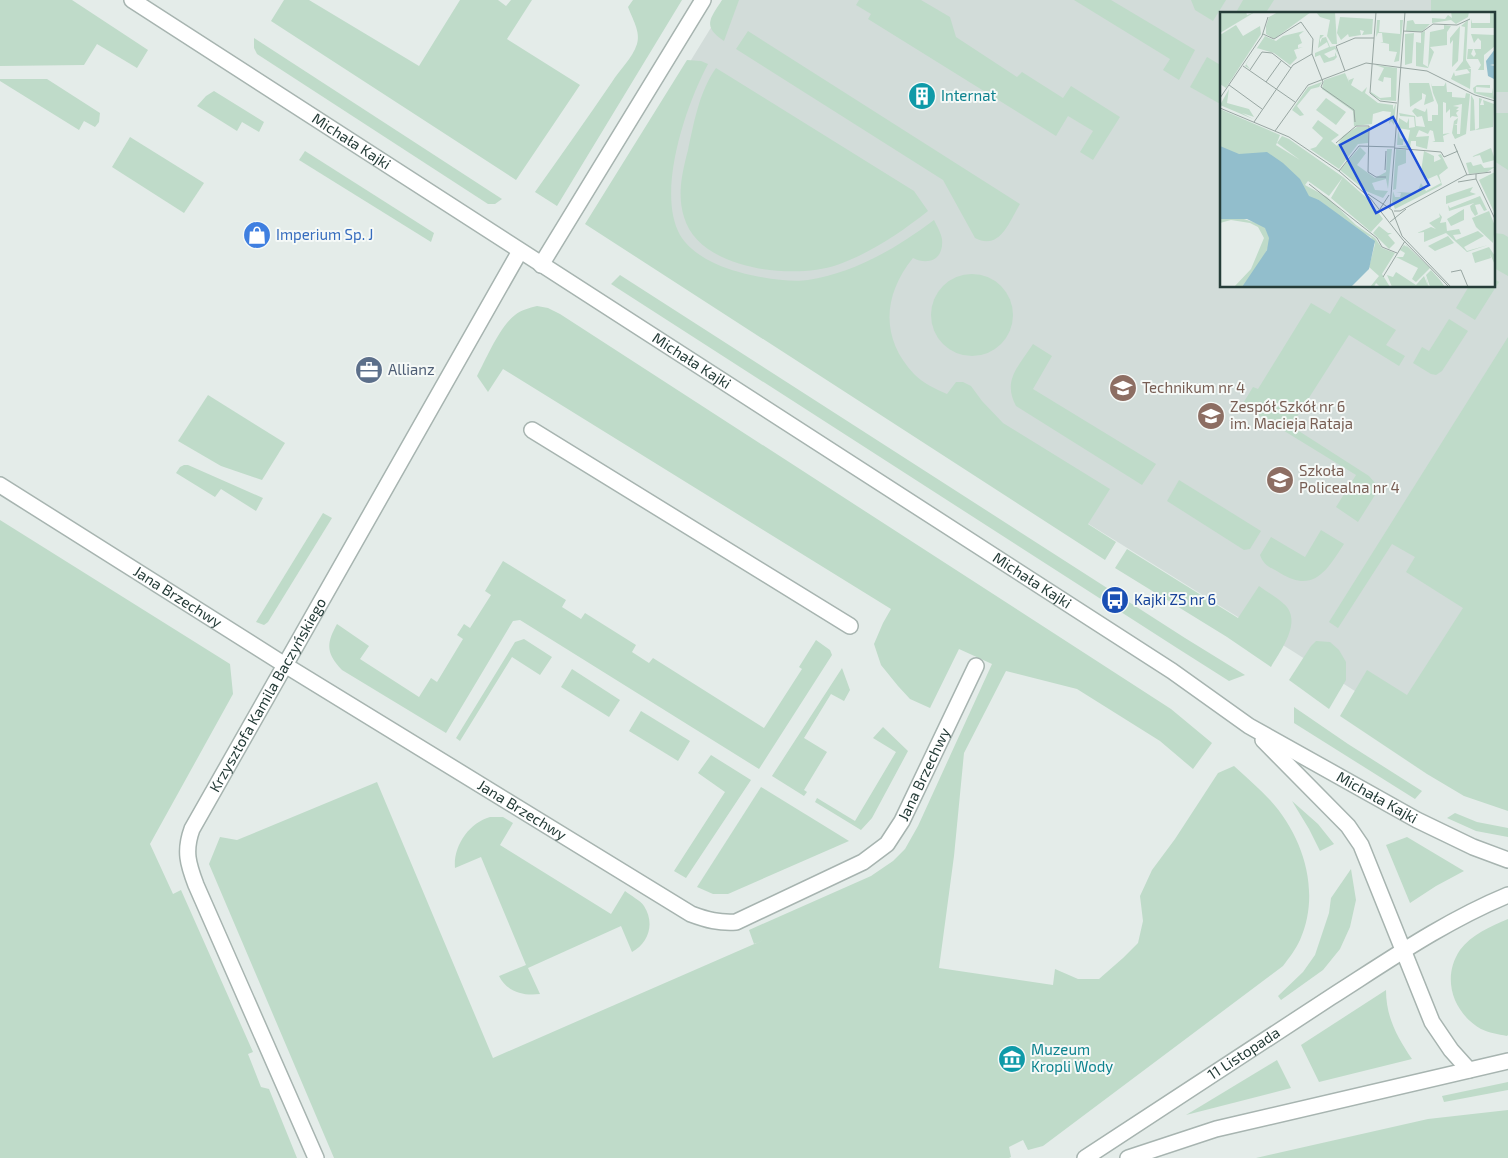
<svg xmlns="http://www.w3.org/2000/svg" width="1508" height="1158" font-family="'Exo 2',sans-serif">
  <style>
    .built { fill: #d2dcd9; fill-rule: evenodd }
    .green { fill: #bfdbc9 }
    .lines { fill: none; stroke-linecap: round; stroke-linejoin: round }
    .minor-casing { stroke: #a7b4b0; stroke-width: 18 }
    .tertiary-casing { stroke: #a7b4b0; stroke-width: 18 }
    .minor { stroke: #fff; stroke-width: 15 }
    .tertiary { stroke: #fff; stroke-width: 15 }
    .labels { text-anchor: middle; stroke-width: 4; stroke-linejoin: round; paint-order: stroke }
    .culture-label { font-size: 15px; fill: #0d838f; stroke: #f5f9f7; text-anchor: start }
    .street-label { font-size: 15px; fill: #253c38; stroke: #f5f9f7 }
    .shop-label { font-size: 15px; fill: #366cbe; stroke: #f5f9f7; text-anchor: start }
    .service-label { font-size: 15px; fill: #4e5e75; stroke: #f5f9f7; text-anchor: start }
    .education-label { font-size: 15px; fill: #785e54; stroke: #f5f9f7; text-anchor: start }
    .transit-label { font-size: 15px; fill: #164399; stroke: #f5f9f7; text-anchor: start }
    .inset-road { fill: none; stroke: #98a6a2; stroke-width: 1 }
    .view { fill: #1d4ed8; fill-opacity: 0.15; stroke: #1d4ed8; stroke-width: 2.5 }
    .inset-edge { fill: none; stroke: #253c38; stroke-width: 2.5 }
  </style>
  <rect width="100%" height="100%" fill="#e4ece9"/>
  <path class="built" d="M728 0H1508V767L1486 775 1294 652 595 216ZM1222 14H1494V286H1222Z"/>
  <g class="green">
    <path d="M0 0H72L148 50 137 68 97 44 84 65 0 66Z"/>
    <path d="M284 0H309L419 66 460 0H498L506 6 511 0H532L507 39 580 85 516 180 271 21Z"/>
    <path d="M633 0H682L557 206 535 192C561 155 587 119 612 82 620 69 632 59 637 44 641 32 632 18 628 7Z"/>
    <path d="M722 0H739L724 41C702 26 710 19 722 0Z"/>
    <path d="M859 0H921L950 17 956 37 1017 77 1022 72 1063 98 1071 86 1120 117 1093 160 1080 152 1093 131 1068 116 1056 136 868 19 871 14 856 5Z"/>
    <path d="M1074 0H1111L1195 50 1179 80 1163 70 1170 59Z"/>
    <path d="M1191 0H1226L1213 21 1195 10Z"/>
    <path d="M1243 0H1274L1267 11 1271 14H1235Z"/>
    <path d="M1431 0H1508V92H1494V14H1431Z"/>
    <path d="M748 31 1020 204C1009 222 1000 251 975 238L943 180 736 49Z"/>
    <path d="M254 38 502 199 495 204H488L257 54 254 48Z"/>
    <path d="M1207 57 1222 66V105L1190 87Z"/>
    <path d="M687 60 701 61 708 64C686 105 656 192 680 235 690 252 711 263 729 269 749 276 787 283 808 280 854 273 897 248 934 220 937 226 941 233 942 239 944 259 929 266 913 258 883 295 880 338 914 374 923 383 935 389 947 394L956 382H963L971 386 982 401 1003 423 1110 489 1088 524 1116 542 1105 560 585 224Z"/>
    <path d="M716 68 914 191 928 211C900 233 871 253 837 265 793 280 699 270 684 217 677 195 682 173 688 150 694 123 699 92 716 68Z"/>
    <path d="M0 79H47L100 113 99 122 95 127 84 121 79 130 0 81Z"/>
    <path d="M214 91 264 122 259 132 242 122 237 131 197 106 206 96Z"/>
    <path d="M1494 113H1508V170L1494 161Z"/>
    <path d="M130 137 204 183 184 213 112 167Z"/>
    <path d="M305 151 434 233 431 242 299 160Z"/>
    <path d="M1494 233 1503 234 1508 237V276L1494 268Z"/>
    <circle cx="972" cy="315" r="41"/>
    <path d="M620 275 1185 638 1245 675 1229 681 1177 648 611 284Z"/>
    <path d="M1494 279 1499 282 1475 320 1456 308 1469 286H1494Z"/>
    <path d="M1341 296 1396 330 1386 345 1405 356 1399 366 1349 335 1291 426 1369 476 1375 483V495L1358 522 1336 507 1356 475 1242 405 1253 387 1258 389 1311 303 1330 314Z"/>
    <path d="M537 306 548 308 560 314 1171 709 1212 743 1193 769 1160 741 1077 689 1006 671 964 753 954 856 939 968 1053 985 1055 969 1078 979H1099L1123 958 1138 943 1143 921 1140 896 1152 870 1175 839 1218 773 1234 766C1246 777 1259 788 1270 800 1304 837 1321 893 1300 940 1296 949 1289 958 1283 966L1043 1146 1028 1150 1023 1140 1009 1147 1011 1157 1009 1158H334L209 864 220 837 237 840 377 782 493 1058 825 913 754 944 749 930 871 876 893 861 905 849 918 826 992 664 959 649 930 708 910 699 898 686 881 665 874 644 883 623 891 609 503 369 488 392 477 376C486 359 500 326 515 315 521 310 529 308 537 306Z"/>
    <path d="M1449 319 1468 331 1442 371 1436 375 1431 374 1413 363 1422 347 1429 351Z"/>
    <path d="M1508 337V811L1464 796 1427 774 1340 716 1367 670 1407 695 1463 608 1406 572 1415 557 1392 544 1338 628 1329 622Z"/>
    <path d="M1033 344 1052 356 1033 389 1156 464 1142 485 1016 406C1002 380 1019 366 1033 344Z"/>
    <path d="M208 395 285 443 262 480 221 466 178 441Z"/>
    <path d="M184 465H188L263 498 256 511 221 489 215 497 176 473 180 467Z"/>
    <path d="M1179 480 1261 531 1250 549 1244 550 1167 501Z"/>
    <path d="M323 513 332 518 268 622 264 625 256 622Z"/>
    <path d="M0 520 230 664 233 694 150 844 173 894 181 890 253 1052 248 1054 261 1087 269 1089 297 1158H0Z"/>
    <path d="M1321 530 1344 544C1327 570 1314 594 1280 573 1270 567 1264 566 1260 555L1271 537 1305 557Z"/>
    <path d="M1127 549 1238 618 1259 586C1267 592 1277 597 1284 604 1303 621 1281 650 1271 667L1227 637 1115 568Z"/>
    <path d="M503 561 566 600 562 607 581 619 585 613 636 645 632 652 649 663 653 658 764 728 802 669 799 667 816 640 830 650 832 655 759 769 520 620 513 621 446 733 342 670C326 653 326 644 337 624L369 646 360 659 419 697 431 678 437 682 463 639 457 635 464 624 470 628 491 595 485 591Z"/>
    <path d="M524 639 552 657 540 675 512 657 460 741 456 738 515 642Z"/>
    <path d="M1316 641 1330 642 1339 650 1346 662V680L1329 709 1289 680 1311 646Z"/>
    <path d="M842 668 850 690 844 701 831 694 804 738 827 752 804 790 807 792 804 796 772 776Z"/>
    <path d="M572 669 620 700 609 717 561 687Z"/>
    <path d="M1294 707 1348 744 1422 791 1415 799 1294 723Z"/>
    <path d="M641 711 690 741 678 761 629 731Z"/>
    <path d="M883 727 908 751 872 818 861 830 815 802 817 798 855 821 896 752 873 738Z"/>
    <path d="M711 755 751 780 686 878 674 871 725 792 698 773Z"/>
    <path d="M761 787 849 841 728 894H713L697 887Z"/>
    <path d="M1292 801 1318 824 1334 844 1320 851 1309 829Z"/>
    <path d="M1455 813 1477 822 1508 828V837L1476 831 1447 818Z"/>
    <path d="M490 817H503L513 823 500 845 611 914 625 891C631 896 640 900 644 906 655 923 649 943 632 952L621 926 528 968 540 994C523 996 507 992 499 976L526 965 481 857 455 868C453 846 469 823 490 817Z"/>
    <path d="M1407 837 1464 871 1436 886 1410 903 1386 845Z"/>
    <path d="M1351 869 1356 900 1350 927 1340 949 1323 970 1281 1000 1278 996 1303 972 1315 955 1329 913 1331 898Z"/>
    <path d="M1508 919V1035L1507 1036C1498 1034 1489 1033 1481 1029 1453 1013 1441 978 1460 950 1471 935 1491 926 1508 919Z"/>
    <path d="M1386 990C1386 1017 1397 1037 1412 1059L1319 1082 1301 1045Z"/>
    <path d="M1277 1060 1291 1088 1186 1115Z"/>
    <path d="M1508 1082V1090L1444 1102 1442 1096Z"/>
    <path d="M1508 1110V1158H1256L1428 1119Z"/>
  </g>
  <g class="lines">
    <g class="minor-casing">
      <g id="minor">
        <path d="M541 265 703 0"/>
        <path d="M532 430 850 626"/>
        <path id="s1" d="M0 485 285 665 691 914C707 920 719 923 736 922L863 862 887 844 902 821 976 666"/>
        <path id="s2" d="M316 1158 196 885C188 864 184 851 192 829L520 251"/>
      </g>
    </g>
    <g class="tertiary-casing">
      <g id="tertiary">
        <path id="s3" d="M132 0 1172 671 1249 726 1417 820 1473 847 1508 860"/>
        <path d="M1263 740 1348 826 1361 845 1432 1022 1451 1050 1469 1070"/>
        <path id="s4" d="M1085 1158C1167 1104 1249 1050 1331 997 1389 960 1445 921 1508 895"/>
        <path d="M1128 1158 1216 1129 1508 1061"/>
      </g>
    </g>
    <use href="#minor" class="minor"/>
    <use href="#tertiary" class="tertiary"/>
  </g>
  <defs>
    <g id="building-disc" transform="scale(1.4375)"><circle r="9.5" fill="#0f9aa8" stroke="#f5f9f7"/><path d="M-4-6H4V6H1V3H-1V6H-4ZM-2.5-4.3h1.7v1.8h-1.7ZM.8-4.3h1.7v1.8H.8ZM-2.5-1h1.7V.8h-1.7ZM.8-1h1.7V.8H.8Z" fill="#fff"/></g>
    <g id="shop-disc" transform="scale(1.4375)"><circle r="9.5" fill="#3f7fe0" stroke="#f5f9f7"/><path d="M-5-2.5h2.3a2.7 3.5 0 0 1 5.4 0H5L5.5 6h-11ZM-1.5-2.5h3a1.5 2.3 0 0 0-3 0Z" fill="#fff"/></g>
    <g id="office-disc" transform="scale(1.4375)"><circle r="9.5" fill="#5c6f8a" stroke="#f5f9f7"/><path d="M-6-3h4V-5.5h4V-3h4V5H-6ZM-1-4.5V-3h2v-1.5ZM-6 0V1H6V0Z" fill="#fff"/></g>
    <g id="school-disc" transform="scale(1.4375)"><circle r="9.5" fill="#8d6e63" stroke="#f5f9f7"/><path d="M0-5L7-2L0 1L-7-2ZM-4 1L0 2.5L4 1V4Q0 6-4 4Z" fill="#fff"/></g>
    <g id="bus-disc" transform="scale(1.4375)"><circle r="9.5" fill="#1a4fb4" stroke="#f5f9f7"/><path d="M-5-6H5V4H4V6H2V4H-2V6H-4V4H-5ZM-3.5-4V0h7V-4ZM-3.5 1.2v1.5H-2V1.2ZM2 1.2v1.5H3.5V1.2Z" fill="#fff"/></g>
    <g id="museum-disc" transform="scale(1.4375)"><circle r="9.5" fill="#0f9aa8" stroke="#f5f9f7"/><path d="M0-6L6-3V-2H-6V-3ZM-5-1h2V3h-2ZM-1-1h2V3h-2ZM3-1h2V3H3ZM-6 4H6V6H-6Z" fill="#fff"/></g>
  </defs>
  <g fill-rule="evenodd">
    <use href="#building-disc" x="922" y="96"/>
    <use href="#shop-disc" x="257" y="235"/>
    <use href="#office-disc" x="369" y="370"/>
    <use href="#school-disc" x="1123" y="388"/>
    <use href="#school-disc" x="1211" y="416"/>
    <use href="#school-disc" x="1280" y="480"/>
    <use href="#bus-disc" x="1115" y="600"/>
    <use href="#museum-disc" x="1012" y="1059"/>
  </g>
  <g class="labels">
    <g class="culture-label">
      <text x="941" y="101">Internat</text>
      <text x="1031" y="1055">Muzeum<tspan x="1031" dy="17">Kropli Wody</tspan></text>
    </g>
    <g class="street-label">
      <text dy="5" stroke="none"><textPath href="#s3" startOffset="261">Michała Kajki</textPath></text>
      <text dy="5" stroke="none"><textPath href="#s3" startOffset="666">Michała Kajki</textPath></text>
      <text dy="5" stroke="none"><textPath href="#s3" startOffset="1071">Michała Kajki</textPath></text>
      <text dy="5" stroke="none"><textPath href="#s1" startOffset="210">Jana Brzechwy</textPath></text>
      <text dy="5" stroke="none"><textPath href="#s2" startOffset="510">Krzysztofa Kamila Baczyńskiego</textPath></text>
      <text dy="5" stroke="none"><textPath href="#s1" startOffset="1109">Jana Brzechwy</textPath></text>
      <text dy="5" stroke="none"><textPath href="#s3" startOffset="1479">Michała Kajki</textPath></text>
      <text dy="5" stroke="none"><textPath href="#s1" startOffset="615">Jana Brzechwy</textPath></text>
      <text dy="5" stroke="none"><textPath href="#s4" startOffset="190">11 Listopada</textPath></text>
    </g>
    <g class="shop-label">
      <text x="276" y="240">Imperium Sp. J</text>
    </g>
    <g class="service-label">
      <text x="388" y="375">Allianz</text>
    </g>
    <g class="education-label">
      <text x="1142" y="393">Technikum nr 4</text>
      <text x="1230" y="412">Zespół Szkół nr 6<tspan x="1230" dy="17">im. Macieja Rataja</tspan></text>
      <text x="1299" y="476">Szkoła<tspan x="1299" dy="17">Policealna nr 4</tspan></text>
    </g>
    <g class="transit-label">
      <text x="1134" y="605">Kajki ZS nr 6</text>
    </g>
  </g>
  <g transform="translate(1220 12)">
    <rect width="275" height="275" fill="#e4ece9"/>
    <path d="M0 0H26L27 3 35 0 0 21ZM58 0H91L54 27 46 22V14L49 5ZM96 0H115L117 32H112L107 24 110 8 100 5ZM231 0H249L248 5 236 12 231 8 212 11V3V6L225 7 228 3 232 6ZM258 0H275V16H251V7L252 11H270V0ZM120 5 153 7 152 22 142 23 144 19 140 18 141 23 129 25 128 22 121 28 117 21ZM157 8H160L159 20 180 22V8H183L179 49 174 50 177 40 169 39V32L160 30H163L162 21H158L156 25ZM193 8 195 12H210L202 20 186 19 187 9ZM248 8 246 48 251 56 248 57H251L250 77 231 67 234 60 235 64 250 61 247 57 235 59 243 49 245 15 241 14ZM16 13 23 24 40 14 41 22 6 76 0 72V23ZM224 13 231 14 227 20V33L210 35 214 40 208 56 196 54V30L201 31V21L205 19 203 52 208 55 210 20 224 17ZM240 14 238 49 232 55 233 28 230 32V26ZM84 19 79 23 82 31 78 33V36L83 35 74 38 77 46 70 53 54 41 37 36 26 52 30 57 25 54 45 24 56 29 63 24ZM194 21 192 51 185 53V22ZM251 22 275 23V34L264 43V58H258L261 53 258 47H247L248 37H253L251 42 254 45 256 42 254 37H261V29L258 26 254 31ZM100 23H104L100 27V31L102 26 106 25 110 35 115 34 119 44 115 37 104 42 109 46 115 44V40L117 45 114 48 104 51 100 43 95 45V41L109 35 107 30 98 36ZM155 53 177 56 176 89 161 88 151 82V80L160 86 171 85V66L164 65 163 70 158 68 164 56ZM125 61 129 70 128 64 129 68 134 66 131 73 142 80 147 75 145 81 158 91 173 93V98L176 91 174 113 171 109 169 112 171 100 163 99 153 102 152 112 134 114 133 99 102 77 104 68ZM102 70 99 75 91 77 77 94 84 103 80 104 72 98 88 75ZM226 70 227 80H232V85L245 86 246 81 250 82 246 122 235 127 232 121 234 109 238 106 237 112H234L237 113V122H240L242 92 233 94 239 95 236 98H239L236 101 238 105 232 104 227 109 230 106V97L226 101V91L223 90V122L230 121 223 124 224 130H212L215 129 213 119 210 118 208 122 199 118 196 125 209 124 207 137 196 134V129H191L190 136 177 135 189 133 183 129V133H177L178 118 180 126 188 129 190 118 178 116 179 106 187 111 189 106V116L195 115 194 105 180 104 179 101 195 104 196 114 205 115 202 104 197 105 192 99 195 96 205 100 207 96 208 109H212V103H218V93L213 81 211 71 212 74H224ZM189 71H209L214 89 204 93 206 83 202 81V87L190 95ZM257 73H270V76L256 75V80L272 81V76L274 87 254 81 253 76ZM9 77 7 91 29 97 34 105 22 101 33 107 0 93ZM251 83 254 88 255 118 259 116V86L262 87 260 93H264L263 88 274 92 273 115 250 119ZM106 86 126 100 116 113 96 98ZM0 97 60 123 56 133 80 148 57 131 62 124 69 127 123 165 109 184 88 169 85 173 107 185 136 213 155 226 162 236 175 241 162 262 170 275H160L156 271 154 275H150L159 264 149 255 155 232 151 225 135 217 99 188 90 186 44 142 20 143 0 138ZM98 108 119 123 111 129 117 134 123 124 137 115H148V131L138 132 119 157 90 137 96 135 103 126 92 116ZM140 135 146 141 137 153 155 166 166 160 167 137H172L168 177 166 167 152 171 155 178 168 179 163 186 146 179 120 158ZM271 136 275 148 263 151 260 143 251 145ZM176 137 186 138V151L178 154 176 177 173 178ZM204 139 214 144V150L221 147 218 143 221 142 228 156 219 163 222 173 175 197 172 190 173 179 175 185H180L181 181 176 180 197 181 201 171 206 179 221 171 217 163 208 167 201 160ZM251 150 253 154 261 152 264 156 275 155 267 160 249 162 246 151ZM275 160V202L259 168ZM123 165 149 188 163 207 151 220 111 186ZM253 175 250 180 256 182 226 192V184ZM260 184 262 188 254 192 262 188 267 198 264 199 260 192 255 193 258 202 255 204 251 198 250 194 254 191 229 199 228 193 230 196ZM244 197V208L231 214 227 207ZM269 199 275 214 273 231 256 215 252 206ZM219 201 222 205 220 211 226 210 227 219 239 217 241 222 233 223 236 228 258 219 264 224 244 235 247 239 268 233 247 240 226 221 204 230V220L197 221 211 215 216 217 209 211 220 205ZM15 204 45 214 51 230 28 275H14L31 257 44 226 38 215 30 211 11 208 0 211V205ZM159 214 168 221H172L168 223 175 231 169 237 153 221ZM228 224 234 231 215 239 208 234ZM185 232 210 256 196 270 192 267 198 256 176 245H183L185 241 180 238 184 233 187 235ZM269 235 275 244V253L270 242 271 246 255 251 252 241ZM211 258 220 268 225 275H210L206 263ZM176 260 196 273 204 264 208 274 205 263 209 275H172L167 263 173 265Z" fill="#bfdbc9"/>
    <path d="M275 37V52L270 53 275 54 274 67 268 64 266 49ZM0 134 19 142 47 140 63 151 80 167 89 184 99 188 155 229 149 257 131 275H22L47 238 49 226 45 216 27 207H0Z" fill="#92becc"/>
    <path class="inset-road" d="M156 0 150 81 160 89 177 91M183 19 202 20 213 12 237 13 250 7M43 22 54 27 81 10 93 27 92 42 103 70 101 75 134 98 135 110M23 54 75 90M30 58 42 40 52 41 71 56M125 59 116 34 135 26H154M46 70 61 49M9 73 42 97M0 86 42 24 48 5M0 96 69 125 119 159 151 187 183 228 229 275M34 110 73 53 92 42M55 119 88 73 146 51 207 59 255 83 275 89M116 131 136 114H149L148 160 156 165H166M234 132 247 163M174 136 221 140 224 145 238 139M165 158 166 139M119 159 139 134 174 135M256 167 275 207M238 170 256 167V162M89 172 157 226 162 235 177 241M148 182 172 198 182 224 231 275M170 196 185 0M160 197 169 183M174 199H180L246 163 271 160M170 210 186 197M231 260 241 258 248 275M163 265 185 229"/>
    <path class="view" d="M173 105 209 173 156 201 120 133Z"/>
    <rect width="275" height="275" class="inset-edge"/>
  </g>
</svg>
